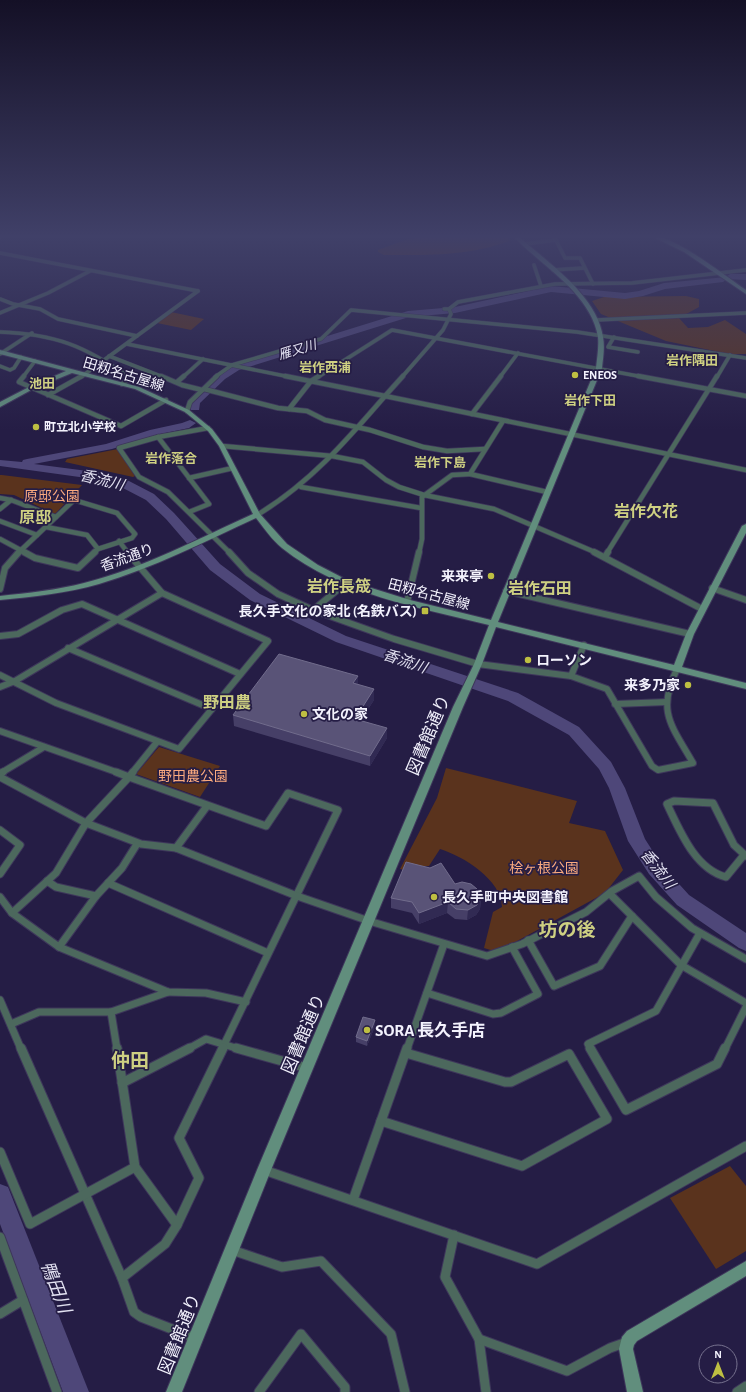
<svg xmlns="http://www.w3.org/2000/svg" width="746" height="1392" font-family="'Alegreya Sans','Noto Sans JP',sans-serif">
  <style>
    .green { fill: #5a331d }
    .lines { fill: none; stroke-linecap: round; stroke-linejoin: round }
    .stream { stroke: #4e4779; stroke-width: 1.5 }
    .river { fill: #4e4779; fill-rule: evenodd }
    .street-far4-casing { stroke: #3e375b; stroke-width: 4.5 }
    .street-far3-casing { stroke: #3e375b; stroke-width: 6 }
    .street-far2-casing { stroke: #3e375b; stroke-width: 8 }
    .street-far1-casing { stroke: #3e375b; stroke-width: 9 }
    .street-casing { stroke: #3e375b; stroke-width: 11 }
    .secondary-casing { stroke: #3e375b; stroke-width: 2 }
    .street-far4 { stroke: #4c685d; stroke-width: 3.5 }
    .street-far3 { stroke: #4c685d; stroke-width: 4.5 }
    .street-far2 { stroke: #4c685d; stroke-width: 6 }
    .street-far1 { stroke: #4c685d; stroke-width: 7 }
    .street { stroke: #4c685d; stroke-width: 9 }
    .secondary { fill: #618e7d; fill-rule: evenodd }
    .wall { fill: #463f67 }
    .shaded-wall { fill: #312a53 }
    .building { fill: #595377; stroke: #716c8c }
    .poi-dot { fill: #bebf42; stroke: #251d45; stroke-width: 1.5 }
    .labels { text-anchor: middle; stroke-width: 3.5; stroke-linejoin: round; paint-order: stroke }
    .far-poi-label { font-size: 12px; font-weight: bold; fill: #f3f2fd; stroke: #251d45; text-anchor: start }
    .far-water-label { font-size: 13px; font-style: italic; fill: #e2e1f1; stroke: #251d45 }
    .far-quarter-label { font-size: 13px; font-weight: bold; fill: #ced082; stroke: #251d45 }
    .street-label { font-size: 14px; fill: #f3f2fd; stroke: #251d45 }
    .park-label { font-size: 14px; fill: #faaa7e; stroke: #251d45 }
    .poi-label { font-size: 14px; font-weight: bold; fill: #f3f2fd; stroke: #251d45; text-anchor: end }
    .water-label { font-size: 15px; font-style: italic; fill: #e2e1f1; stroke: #251d45 }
    .quarter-label { font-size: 16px; font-weight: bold; fill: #ced082; stroke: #251d45 }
    .near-street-label { font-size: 17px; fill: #f3f2fd; stroke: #251d45 }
    .near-poi-label { font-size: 17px; font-weight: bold; fill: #f3f2fd; stroke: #251d45; text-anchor: start }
    .near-water-label { font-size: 18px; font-style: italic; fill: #e2e1f1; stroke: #251d45 }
    .near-quarter-label { font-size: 19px; font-weight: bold; fill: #ced082; stroke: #251d45 }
  </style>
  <rect width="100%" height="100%" fill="#251d45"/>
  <g class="green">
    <path d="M441 235C457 235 500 231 511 240 472 256 426 255 384 255L378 252V250L408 239Z"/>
    <path d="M686 296 699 299V307L679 318 688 328 708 327 725 320 746 334V354H729L666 341 601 314 592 301 604 297Z"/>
    <path d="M171 312 204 319 191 330 157 323Z"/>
    <path d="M118 449 135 476 133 477 65 462 67 459Z"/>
    <path d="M0 475H2L82 485 55 514 14 495 0 494Z"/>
    <path d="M159 747 220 766 200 797 136 774Z"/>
    <path d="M446 768 577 801 569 823 605 831 623 870 605 893 497 952 484 948 493 912 502 907C502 880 463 856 440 849L429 866H416L414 872 400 869 437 798Z"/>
    <path d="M730 1166 746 1186V1251L716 1269 670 1198Z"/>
  </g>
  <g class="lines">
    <path class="stream" d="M0 239 5 235"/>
    <g class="river">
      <path d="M730 274H746V280L727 279 723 282 665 289 643 296 625 299 551 292 455 313 409 317 239 370 225 379 200 403 199 410H191L190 408C190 394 220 373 231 366L408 311 455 307 551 286 625 293 639 291 664 283 726 277Z"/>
      <path d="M190 420 196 423 189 428 156 435 112 449 34 464 103 473 129 481 154 494 174 513 220 564 260 594 346 636 518 693 579 727 611 762 625 788 645 839 661 864 689 895 746 933V951L739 948 677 905 649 874 628 841 609 788 599 769 569 735 508 701 336 642 250 600 210 570 166 519 146 500 121 487 101 480 0 466V460L22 462 23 460 27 459 106 444 150 430 182 423Z"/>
      <path d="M0 1184 8 1187 89 1392H63L0 1224Z"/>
    </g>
    <g class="street-far4-casing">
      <g id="street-far4">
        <path d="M524 244 556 240 565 258H580L593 284"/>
        <path d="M0 253 198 291"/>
        <path d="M534 265 541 286"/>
        <path d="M553 270 584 268"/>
        <path d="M0 299 13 304 40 309 58 319 137 336"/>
        <path d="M444 309H449L458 302 555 284 632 283 746 270"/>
        <path d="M0 313 48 293 90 271"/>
        <path d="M596 320 746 313"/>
        <path d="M0 332C55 334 85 346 129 377"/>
        <path d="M614 337 608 347 638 352"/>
        <path d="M127 344 290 377"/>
        <path d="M0 354 32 333"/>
        <path d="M109 356 163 377"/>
        <path d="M0 366 10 370 14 368 21 357"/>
        <path d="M23 377 35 361"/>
        <path d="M81 377 198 291"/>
        <path d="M183 377 203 359"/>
        <path d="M215 377 232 365 321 339 351 310 577 332 746 358"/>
        <path d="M318 377 392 330 643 377"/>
        <path d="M402 377 443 330 451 314 449 309"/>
        <path d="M500 377 518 353"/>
        <path d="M717 377 730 355"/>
      </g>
    </g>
    <g class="street-far3-casing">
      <g id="street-far3">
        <path d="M24 376 19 382 121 426 166 400"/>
        <path d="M161 376 182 385 202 390"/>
        <path d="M285 376 385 396 403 376"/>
        <path d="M638 376 746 396"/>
        <path d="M177 382 184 376"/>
        <path d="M122 384 131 378 128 376"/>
        <path d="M204 389 278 408 307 411 325 420 370 430 423 447 447 451 485 449"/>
        <path d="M48 395 82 376"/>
        <path d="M289 409 311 381 319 376"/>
        <path d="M187 411 190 402 217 376"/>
        <path d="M472 414 501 376"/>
        <path d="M208 428 158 437 119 448 139 477 168 492 230 553"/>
        <path d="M158 437 209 504 189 512"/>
        <path d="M222 446 332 456 363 462 386 480 399 487 424 495 494 509 597 553"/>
        <path d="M470 474 547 492"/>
        <path d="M189 478 233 468"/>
        <path d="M301 487 421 508"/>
        <path d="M0 498 11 500 56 517"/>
        <path d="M74 500 117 513 135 534 132 538 98 549 94 553"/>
        <path d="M0 509 11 500"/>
        <path d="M257 515C309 484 346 441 385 396L746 470"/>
        <path d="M0 521 37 535"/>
        <path d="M46 527 87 535 98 549"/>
        <path d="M0 539 26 553"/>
        <path d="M119 541 128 553"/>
        <path d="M18 553 74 500 76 496"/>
        <path d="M419 553 422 539V497L452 475 470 474 503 421"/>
        <path d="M607 553 717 376"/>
      </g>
    </g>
    <g class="street-far2-casing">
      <g id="street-far2">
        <path d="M24 552 35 558 78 568 95 552"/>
        <path d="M229 552 248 573 278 594 313 610 394 639 478 664 571 676 607 689 652 766 658 770 693 763C672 726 656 712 677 669"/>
        <path d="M594 552 702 609"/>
        <path d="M605 557 608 552"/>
        <path d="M712 588 746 600"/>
        <path d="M0 589 5 568 19 552"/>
        <path d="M506 591 690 634"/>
        <path d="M407 602 419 552"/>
        <path d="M313 610 346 583"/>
        <path d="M0 636 18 634 62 610 82 604 240 674"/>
        <path d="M68 648 212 709"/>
        <path d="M0 675 56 703 179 749 268 641 162 593 127 552"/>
        <path d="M571 676 584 645"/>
        <path d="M0 687 15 681 162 593"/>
        <path d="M615 704 667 702"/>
        <path d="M0 731 119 773"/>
        <path d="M1 773 44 747"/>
        <path d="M132 773 157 742"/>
      </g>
    </g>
    <g class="street-far1-casing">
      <g id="street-far1">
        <path d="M133 772 129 777 266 826 288 793 338 810 222 1049"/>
        <path d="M0 774 3 772"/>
        <path d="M0 777 86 823 129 777 116 772"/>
        <path d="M0 830 20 845 0 874"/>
        <path d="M176 848 207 806"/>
        <path d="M744 855 726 877C695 869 680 831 667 804L674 801 713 803 734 845 746 856"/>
        <path d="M47 881 56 887 96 896"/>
        <path d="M108 883 268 953"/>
        <path d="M610 894 681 965 746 1003"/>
        <path d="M0 897 12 913 59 947 168 992 206 993 246 1002"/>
        <path d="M12 913 56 873 86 823 141 844 176 848 297 896 369 921 487 956 522 944 586 912 612 891 639 876 656 897 692 928 746 959"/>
        <path d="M528 940 554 986 600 966 632 916"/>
        <path d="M59 947 96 896 122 868 137 844"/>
        <path d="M427 993 493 1014 501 1013 538 994 512 947"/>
        <path d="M0 1000 21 1049"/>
        <path d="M111 1012 117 1049"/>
        <path d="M11 1024 39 1012H111L168 992"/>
        <path d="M188 1049 206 1039 239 1049"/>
        <path d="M407 1049 444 944"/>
        <path d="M591 1049 588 1044 656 1011 700 933"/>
        <path d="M725 1049 746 1007"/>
      </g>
    </g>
    <g class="street-casing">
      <g id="street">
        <path d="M21 1048 122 1278 134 1312 141 1317 195 1338"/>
        <path d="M117 1048 135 1167 177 1225"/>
        <path d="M236 1048 307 1068"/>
        <path d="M590 1048 626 1110 717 1064 725 1048"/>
        <path d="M122 1083 190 1048"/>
        <path d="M381 1121 522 1166 607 1119 569 1054 511 1082H505L406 1053"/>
        <path d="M0 1152 30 1224 135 1167"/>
        <path d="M264 1170 537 1264 746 1146"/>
        <path d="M353 1200 407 1048"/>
        <path d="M454 1235 445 1277 479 1339 486 1392"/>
        <path d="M0 1237 57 1392"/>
        <path d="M232 1250 282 1267 321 1261 391 1334 405 1392"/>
        <path d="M122 1278 165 1244 177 1225 199 1178 179 1138 223 1048"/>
        <path d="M0 1314 23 1300"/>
        <path d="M479 1339 567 1371 610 1348 627 1342"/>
        <path d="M259 1392 301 1334 345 1387V1392"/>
        <path d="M737 1392 746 1386"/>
      </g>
    </g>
    <g class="secondary-casing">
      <g id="secondary">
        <path d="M512 235H517C547 262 597 295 603 337 605 348 603 358 602 368L498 622 674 665 686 634 742 526 746 524V533L694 634 682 667 746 683V689L496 627 482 664 463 707 271 1170 182 1392H166L257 1170 453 707 474 664 489 625C418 607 341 595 282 548 272 540 264 528 256 518 204 542 153 568 99 584 67 593 33 597 0 600V596C28 593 57 590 84 583 143 568 198 539 253 514L219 446 208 431 185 412 135 389 72 373 33 389 0 407V402L29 387 66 371 0 354V350L139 387 189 410 212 429 224 445 260 514 287 544 318 565 349 581 410 600 491 620 596 368C597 358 599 348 598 337 591 293 540 265 512 235Z"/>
        <path d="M649 235C674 235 724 275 746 290V294L684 252Z"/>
        <path d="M746 1261V1276L637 1341 634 1345 633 1349 643 1392H627L619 1349 622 1337 627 1331Z"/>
      </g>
    </g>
    <use href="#street-far4" class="street-far4"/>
    <use href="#street-far3" class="street-far3"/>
    <use href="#street-far2" class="street-far2"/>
    <use href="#street-far1" class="street-far1"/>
    <use href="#street" class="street"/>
    <use href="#secondary" class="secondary"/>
  </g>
  <g class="wall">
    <path d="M358 685 374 689V700L361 720 387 738 370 766 234 726 233 715Z"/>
    <path d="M455 884 481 898 480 909 476 915 467 920 455 919 447 913 419 924 412 913 391 908V898Z"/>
    <path d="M375 1026 367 1046 356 1042V1037Z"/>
  </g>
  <g class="shaded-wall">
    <path d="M358 676V686L353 683Z"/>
    <path d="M374 689V700L355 729V719Z"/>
    <path d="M387 728V738L370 766V756Z"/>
    <path d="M481 898 480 909 476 915 467 920 468 910Z"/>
    <path d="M448 902 447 913 419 924V913Z"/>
    <path d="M375 1020V1026L367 1046V1041Z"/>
  </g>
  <g class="building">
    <path d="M279 654 358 676 353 683 374 689 355 719 387 728 370 756 233 715Z"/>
    <path d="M406 862 430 868 441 863 455 884 462 882 471 884 477 889 481 898 477 905 468 910 456 909 448 902 419 913 412 902 391 898Z"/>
    <path d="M363 1017 375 1020 367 1041 356 1037Z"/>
  </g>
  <linearGradient id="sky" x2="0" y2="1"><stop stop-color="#141026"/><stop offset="0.55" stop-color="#404068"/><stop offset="1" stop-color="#404068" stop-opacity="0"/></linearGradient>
  <rect width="746" height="430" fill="url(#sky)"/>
  <g class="poi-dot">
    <circle cx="575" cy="375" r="4"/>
    <circle cx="36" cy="427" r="4"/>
    <circle cx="491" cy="576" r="4"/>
    <rect x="421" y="607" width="8" height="8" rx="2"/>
    <circle cx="528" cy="660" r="4"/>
    <circle cx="688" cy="685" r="4"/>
    <circle cx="304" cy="714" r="4"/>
    <circle cx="434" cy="897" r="4"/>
    <circle cx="367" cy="1030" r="4"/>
  </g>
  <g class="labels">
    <g class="far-poi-label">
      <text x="583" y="379">ENEOS</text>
      <text x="44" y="431">町立北小学校</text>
    </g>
    <g class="far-water-label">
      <text transform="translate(297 349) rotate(-17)" y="5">雁又川</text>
    </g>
    <g class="far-quarter-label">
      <text x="692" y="365">岩作隅田</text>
      <text x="325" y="372">岩作西浦</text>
      <text x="42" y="388">池田</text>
      <text x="590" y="405">岩作下田</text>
      <text x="171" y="463">岩作落合</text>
      <text x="440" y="467">岩作下島</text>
    </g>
    <g class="street-label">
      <text transform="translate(124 374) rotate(17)" y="5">田籾名古屋線</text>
      <text transform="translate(127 557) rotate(-20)" y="5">香流通り</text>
      <text transform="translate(429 594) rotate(15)" y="5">田籾名古屋線</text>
    </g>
    <g class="park-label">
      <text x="52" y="501">原邸公園</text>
      <text x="193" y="781">野田農公園</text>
      <text x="544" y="873">桧ヶ根公園</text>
    </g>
    <g class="poi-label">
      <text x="483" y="581">来来亭</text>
      <text x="417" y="616">長久手文化の家北 (名鉄バス)</text>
      <text x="536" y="665" text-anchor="start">ローソン</text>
      <text x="680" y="690">来多乃家</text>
      <text x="312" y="719" text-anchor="start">文化の家</text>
      <text x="442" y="902" text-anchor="start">長久手町中央図書館</text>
    </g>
    <g class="water-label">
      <text transform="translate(102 480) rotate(14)" y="5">香流川</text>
      <text transform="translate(405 661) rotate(19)" y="5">香流川</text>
      <text transform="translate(658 869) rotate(52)" y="5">香流川</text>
    </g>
    <g class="quarter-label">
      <text x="646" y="517">岩作欠花</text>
      <text x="35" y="523">原邸</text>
      <text x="339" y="592">岩作長筬</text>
      <text x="540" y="594">岩作石田</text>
      <text x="227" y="708">野田農</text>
    </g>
    <g class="near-street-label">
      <text transform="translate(428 735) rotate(-67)" y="6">図書館通り</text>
      <text transform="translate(303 1034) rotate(-67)" y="6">図書館通り</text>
      <text transform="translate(179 1334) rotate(-68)" y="6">図書館通り</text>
    </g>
    <g class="near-poi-label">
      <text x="375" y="1036">SORA 長久手店</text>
    </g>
    <g class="near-water-label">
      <text transform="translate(56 1287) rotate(69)" y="6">鴨田川</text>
    </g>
    <g class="near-quarter-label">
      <text x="567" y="936">坊の後</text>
      <text x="130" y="1067">仲田</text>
    </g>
  </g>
  <g transform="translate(718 1364)"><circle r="19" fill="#251d45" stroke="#77728f"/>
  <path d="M0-3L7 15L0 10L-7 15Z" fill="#bebf42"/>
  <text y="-6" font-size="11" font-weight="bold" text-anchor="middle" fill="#f3f2fd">N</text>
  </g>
</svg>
